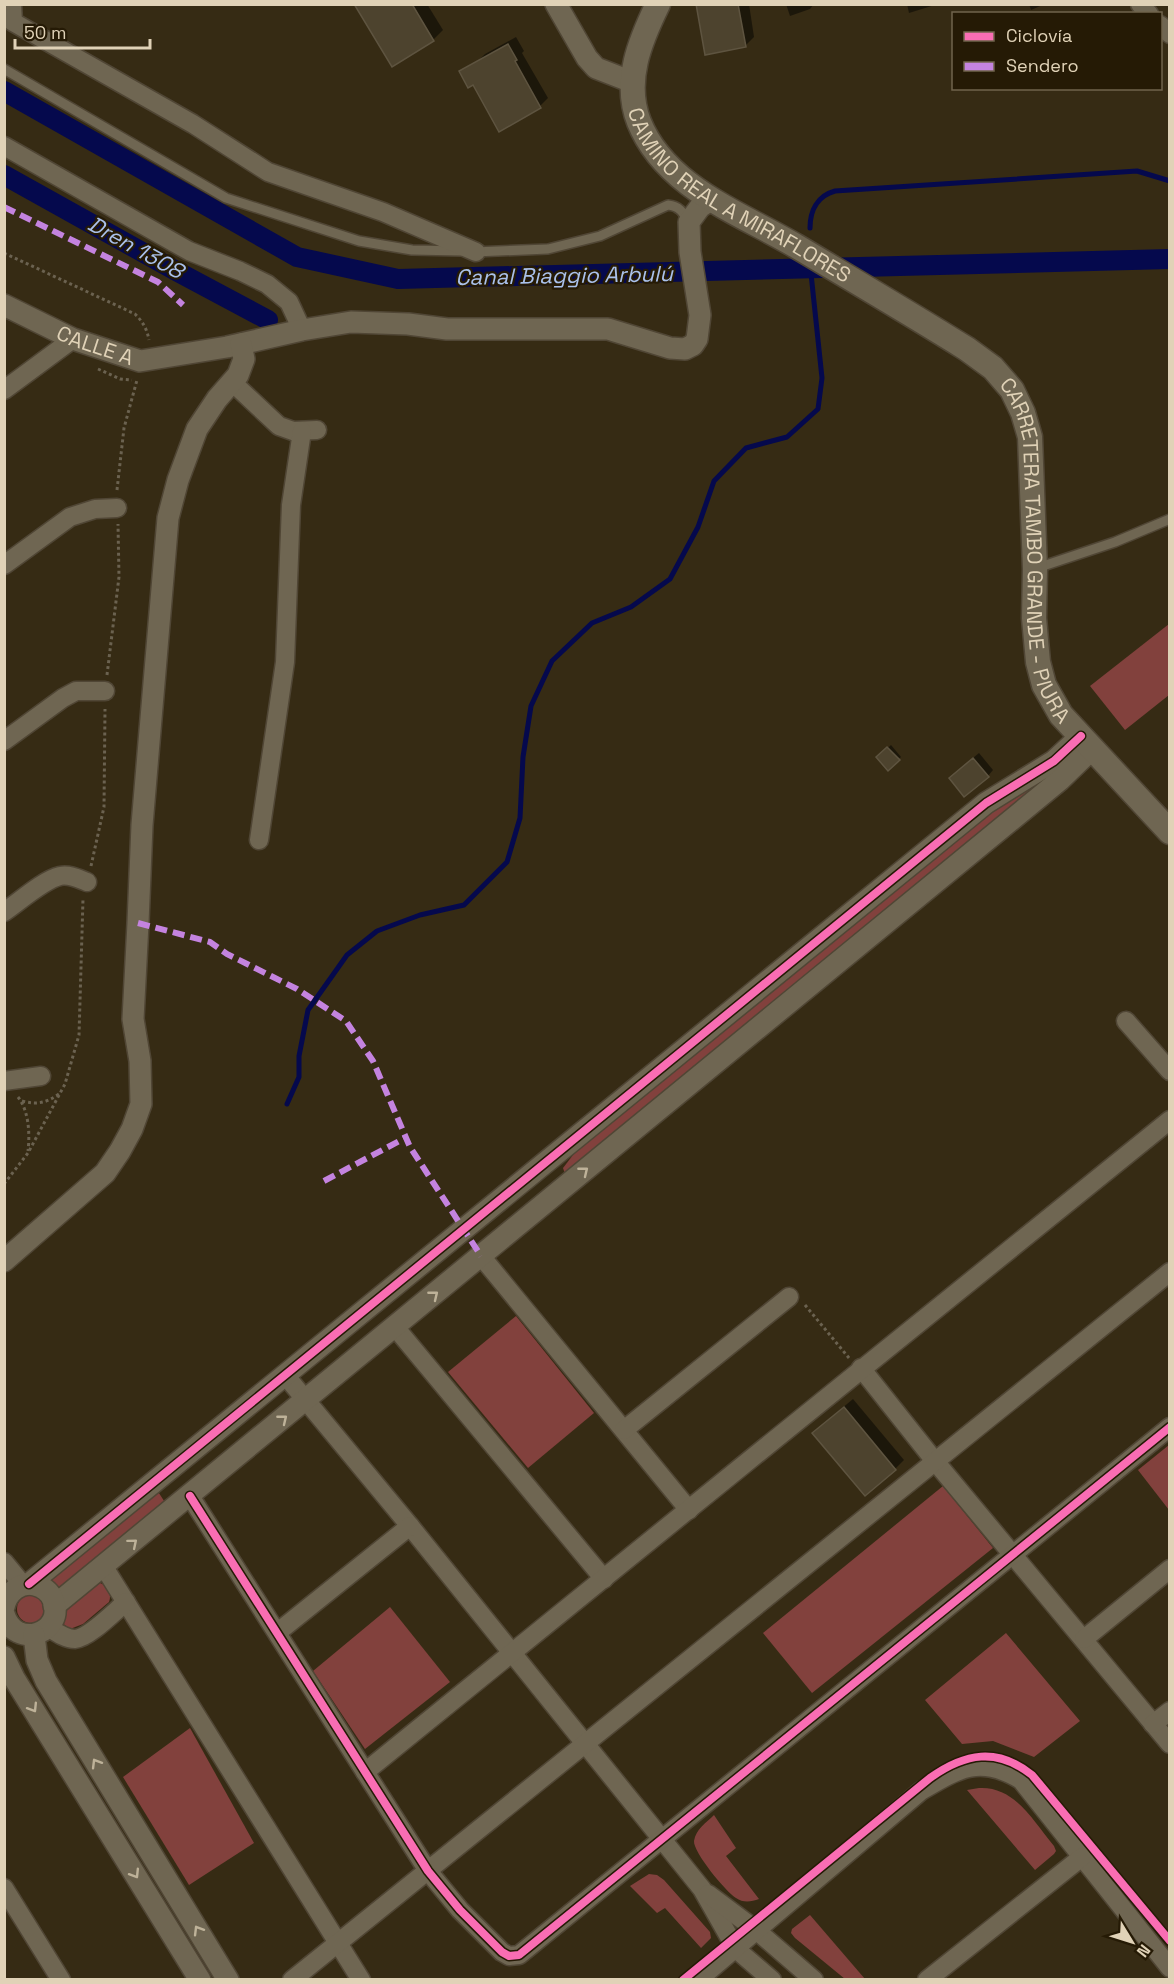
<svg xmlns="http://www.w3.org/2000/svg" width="1174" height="1984" font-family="'Space Grotesk',sans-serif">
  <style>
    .green { fill: #82413d }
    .shadow { fill: #0007 }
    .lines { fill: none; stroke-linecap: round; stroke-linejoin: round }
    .stream { stroke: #05094d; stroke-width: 5 }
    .canal { stroke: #05094d; stroke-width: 20 }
    .building { fill: #4d432e; stroke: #5e5440; stroke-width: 1.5 }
    .service-casing { stroke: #504635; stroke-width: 12 }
    .minor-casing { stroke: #504635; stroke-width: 21 }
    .tertiary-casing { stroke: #504635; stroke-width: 24 }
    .secondary-casing { stroke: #504635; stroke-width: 27 }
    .path { stroke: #6b6250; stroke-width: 3; stroke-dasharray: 3 3; stroke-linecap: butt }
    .service { stroke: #6f6652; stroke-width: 9 }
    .minor { stroke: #6f6652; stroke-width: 18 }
    .tertiary { stroke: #6f6652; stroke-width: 21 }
    .secondary { stroke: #6f6652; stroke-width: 24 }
    .quiet { stroke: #c483df; stroke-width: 6; stroke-dasharray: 12 6; stroke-linecap: butt }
    .cycleway-casing { stroke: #251a05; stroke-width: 11 }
    .cycleway { stroke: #f96db3; stroke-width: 8 }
    .oneway { stroke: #beb299 }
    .labels { text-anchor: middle; stroke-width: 4.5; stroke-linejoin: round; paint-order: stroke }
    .street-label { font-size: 21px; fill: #e0d2b7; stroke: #251a05 }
    .water-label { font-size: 22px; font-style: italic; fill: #aac1eb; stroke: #251a05 }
  </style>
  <rect width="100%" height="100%" fill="#362b14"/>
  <g class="green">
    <path d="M1169 624V695L1125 730 1090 686Z"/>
    <path d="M1055 769 1058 774 565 1174 563 1168 586 1138 987 809Z"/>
    <path d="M516 1316 594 1413 528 1468 448 1372Z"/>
    <path d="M1169 1445V1510L1138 1470Z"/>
    <path d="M943 1486 993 1548 812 1693 763 1633Z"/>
    <path d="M157 1490 166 1504 59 1592 45 1580Z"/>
    <path d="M100 1583C108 1586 112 1594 109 1602L83 1624 70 1629 62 1623 63 1612 94 1585Z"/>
    <circle cx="31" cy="1609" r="14"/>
    <path d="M390 1607 450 1682 365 1749 313 1671Z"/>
    <path d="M1006 1633 1080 1721 1034 1757 993 1741 962 1744 925 1700Z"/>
    <path d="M190 1728 254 1843 189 1885 123 1777Z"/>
    <path d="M979 1788C1015 1786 1033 1821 1054 1846L1056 1851 1054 1854 1035 1870 967 1790Z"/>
    <path d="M714 1815 736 1848 726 1856 759 1899C751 1902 743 1903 736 1898 726 1892 693 1852 694 1841 696 1829 706 1823 714 1815Z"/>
    <path d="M649 1874 657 1875 664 1880 710 1932 711 1938 701 1948 665 1908 657 1913 630 1886Z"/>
    <path d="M810 1915 865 1979H845L795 1938 791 1933 792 1929Z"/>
  </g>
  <g class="shadow">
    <path d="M356 4H427L443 30 434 39 393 65Z"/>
    <path d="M698 4H749L754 37 745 46Z"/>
    <path d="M786 4H814L810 9 790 16Z"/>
    <path d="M907 4H938L909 13Z"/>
    <path d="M1029 4H1045L1031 10Z"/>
    <path d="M516 37 524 51 522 53 548 98 540 106 477 62 485 54Z"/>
    <path d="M891 745 901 757 888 769 878 757Z"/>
    <path d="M979 753 993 770 988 776 956 772Z"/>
    <path d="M853 1399 904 1460 895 1469 823 1424Z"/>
  </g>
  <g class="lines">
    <g class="stream">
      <path d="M810 228C810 211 817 196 835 191L1137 171 1170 181"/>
      <path d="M287 1104 299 1077V1056L308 1010 347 955 377 931 420 915 464 905 507 862 520 818 523 757 531 706 552 661 592 623 631 607 670 579 698 527 714 481 746 448 787 437 818 409 822 378 810 264"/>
    </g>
    <g class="canal">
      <path d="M4 91 297 257 398 279 1170 259"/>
      <path d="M4 175 178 272 268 320"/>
    </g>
  </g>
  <g class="building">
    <path d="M354 4H412L434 41 392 67Z"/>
    <path d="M696 4H738L746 47 705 55Z"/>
    <path d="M508 44 517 60 515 61 541 108 499 132 473 85 468 88 459 71Z"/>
    <path d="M887 747 900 760 888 771 876 757Z"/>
    <path d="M973 758 989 777 964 797 949 778Z"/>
    <path d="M844 1407 896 1470 865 1496 812 1433Z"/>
  </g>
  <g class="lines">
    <g class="service-casing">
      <g id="service">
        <path d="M4 69 226 198 359 241 412 250 461 251"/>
        <path d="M474 252 548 249 600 236 668 205C679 206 683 212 688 221"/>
        <path d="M1037 568 1115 542 1170 519"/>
      </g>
    </g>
    <g class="minor-casing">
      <g id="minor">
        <path d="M12 4 13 22 193 124 268 172 383 212 476 252"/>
        <path d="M1140 4 1149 14"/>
        <path d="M1160 25 1170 34"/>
        <path d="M4 146 189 251 240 271 267 284 289 302 302 330"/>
        <path d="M232 382 279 426 293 431 317 430"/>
        <path d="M4 390 73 339"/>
        <path d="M4 565 70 517 95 509 117 508"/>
        <path d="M4 741 63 698 76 691H105"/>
        <path d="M259 840 285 662 291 505 302 431"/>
        <path d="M4 912C19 902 43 880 60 876 70 874 79 879 87 882"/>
        <path d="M1126 1021 1170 1071"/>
        <path d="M4 1081 41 1076"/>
        <path d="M481 1256 689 1510"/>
        <path d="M395 1327 604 1579"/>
        <path d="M861 1368 934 1460 1170 1744"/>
        <path d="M285 1375 410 1526 702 1889 736 1949 772 1980"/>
        <path d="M624 1430 789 1297"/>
        <path d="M190 1496 428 1871 460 1910 502 1952 509 1956 519 1955 1170 1427"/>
        <path d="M4 1562 23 1585"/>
        <path d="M104 1567 361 1980"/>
        <path d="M48 1627C56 1632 65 1639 75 1639 89 1638 115 1611 126 1602"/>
        <path d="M278 1632 410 1526"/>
        <path d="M1084 1639 1170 1569"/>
        <path d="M1153 1724 1170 1711"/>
        <path d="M365 1772C634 1555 900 1336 1170 1120"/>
        <path d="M4 1888 61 1980"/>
        <path d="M708 1894 756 1930 814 1980"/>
        <path d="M292 1980 1170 1272"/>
        <path d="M698 1980 921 1791C958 1769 980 1755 1021 1780L1170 1968"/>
        <path d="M927 1980 1082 1857"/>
      </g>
    </g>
    <g class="tertiary-casing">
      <g id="tertiary">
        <path d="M556 4 587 58 596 68 632 82"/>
        <path id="s1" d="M4 305 73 339 140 361 227 347 302 330 351 322 408 324 447 329H608L670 348 685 349 693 345 697 339 700 315 690 252 689 222 700 207 712 199"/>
        <path d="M4 1261 105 1173 120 1151 132 1129 141 1104 140 1061 133 1019 138 923 142 825 168 518 178 480 197 429 217 399 238 375 244 359 241 344"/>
        <path d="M29 1584 986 803 1054 761 1081 736"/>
        <path d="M54 1606 1060 780 1092 749"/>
        <path d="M4 1607C7 1593 20 1581 35 1585 43 1587 50 1592 53 1600 66 1633 15 1651 4 1614"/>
        <path d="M34 1635 37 1660 46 1681 228 1980"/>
        <path d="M4 1657 14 1678 200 1980"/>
      </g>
    </g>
    <g class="secondary-casing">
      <g id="secondary">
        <path id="s2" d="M658 4C640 41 623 81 639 122 665 187 740 213 796 246 853 280 911 314 967 349L993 368 1012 390 1023 413 1030 437 1035 569 1034 618 1038 662 1044 685 1061 715 1170 832"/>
      </g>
    </g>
    <g class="path">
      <path d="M4 253 135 314C143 322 147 329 149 340"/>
      <path d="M98 369 120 379 132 380"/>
      <path d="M117 490 124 428 137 380"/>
      <path d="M107 675 119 577 118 524"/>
      <path d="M91 866 104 807 105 709"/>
      <path d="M18 1097C29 1111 30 1134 28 1151"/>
      <path d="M22 1101C37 1105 46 1103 59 1094"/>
      <path d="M4 1184 28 1153 65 1084 79 1035 83 899"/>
      <path d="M805 1305 849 1358"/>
    </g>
    <use href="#service" class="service"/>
    <use href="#minor" class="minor"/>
    <use href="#tertiary" class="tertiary"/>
    <use href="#secondary" class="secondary"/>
    <g class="quiet">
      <path d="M4 207 158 282 183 305"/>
      <path d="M138 923 210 942 227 954 297 989 346 1021 373 1061 410 1147 481 1256"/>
      <path d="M324 1181 405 1138"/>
    </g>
    <g class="cycleway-casing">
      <g id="cycleway">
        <path d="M190 1496 428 1871 460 1910 502 1952 509 1956 519 1955 1170 1427"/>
        <path d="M29 1584 986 803 1054 761 1081 736"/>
        <path d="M683 1980 930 1778C965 1753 997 1747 1032 1775L1170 1941"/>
      </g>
    </g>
    <use href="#cycleway" class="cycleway"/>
  </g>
  <defs><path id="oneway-chevron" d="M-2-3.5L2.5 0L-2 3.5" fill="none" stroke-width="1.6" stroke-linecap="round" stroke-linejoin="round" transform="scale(1.5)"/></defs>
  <g class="oneway">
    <use href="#oneway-chevron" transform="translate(584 1171) rotate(-39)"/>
    <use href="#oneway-chevron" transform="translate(434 1295) rotate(-39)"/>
    <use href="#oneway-chevron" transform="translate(283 1419) rotate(-39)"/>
    <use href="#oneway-chevron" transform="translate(133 1543) rotate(-40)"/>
    <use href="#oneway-chevron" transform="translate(33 1708) rotate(58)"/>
    <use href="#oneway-chevron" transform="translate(96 1763) rotate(-121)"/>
    <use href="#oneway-chevron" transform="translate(135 1874) rotate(58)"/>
    <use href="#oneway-chevron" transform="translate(198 1930) rotate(-121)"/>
  </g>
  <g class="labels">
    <g class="street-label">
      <text dy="7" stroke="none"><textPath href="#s2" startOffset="249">CAMINO REAL A MIRAFLORES</textPath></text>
      <text dy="7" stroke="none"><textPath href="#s1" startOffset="100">CALLE A</textPath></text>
      <text dy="7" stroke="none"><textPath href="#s2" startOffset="753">CARRETERA TAMBO GRANDE - PIURA</textPath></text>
    </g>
    <g class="water-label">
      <text transform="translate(136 247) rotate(29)" y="8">Dren 1308</text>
      <text transform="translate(564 275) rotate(-1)" y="8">Canal Biaggio Arbulú</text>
    </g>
  </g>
  <rect width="1174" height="1984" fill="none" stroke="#e0d2b7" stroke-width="12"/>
  <rect x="952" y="12" width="210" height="78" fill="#251a05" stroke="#70644c" stroke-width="1.5"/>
  <rect x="964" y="32" width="30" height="9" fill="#f96db3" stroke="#70644c" stroke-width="1.5"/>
  <text x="1006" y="42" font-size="18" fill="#e0d2b7">Ciclovía</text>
  <rect x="964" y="62" width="30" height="9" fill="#c483df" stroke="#70644c" stroke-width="1.5"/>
  <text x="1006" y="72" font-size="18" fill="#e0d2b7">Sendero</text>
  <g transform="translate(1132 1942) rotate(128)" stroke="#251a05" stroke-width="4.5" paint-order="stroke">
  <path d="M0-4.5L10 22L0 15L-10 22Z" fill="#e0d2b7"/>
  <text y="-9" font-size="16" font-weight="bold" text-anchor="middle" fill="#e0d2b7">N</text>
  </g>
  <path d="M15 39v9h135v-9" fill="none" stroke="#e0d2b7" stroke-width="3"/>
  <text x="24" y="39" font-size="18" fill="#e0d2b7" stroke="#251a05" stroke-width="4.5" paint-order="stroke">50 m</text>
</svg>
